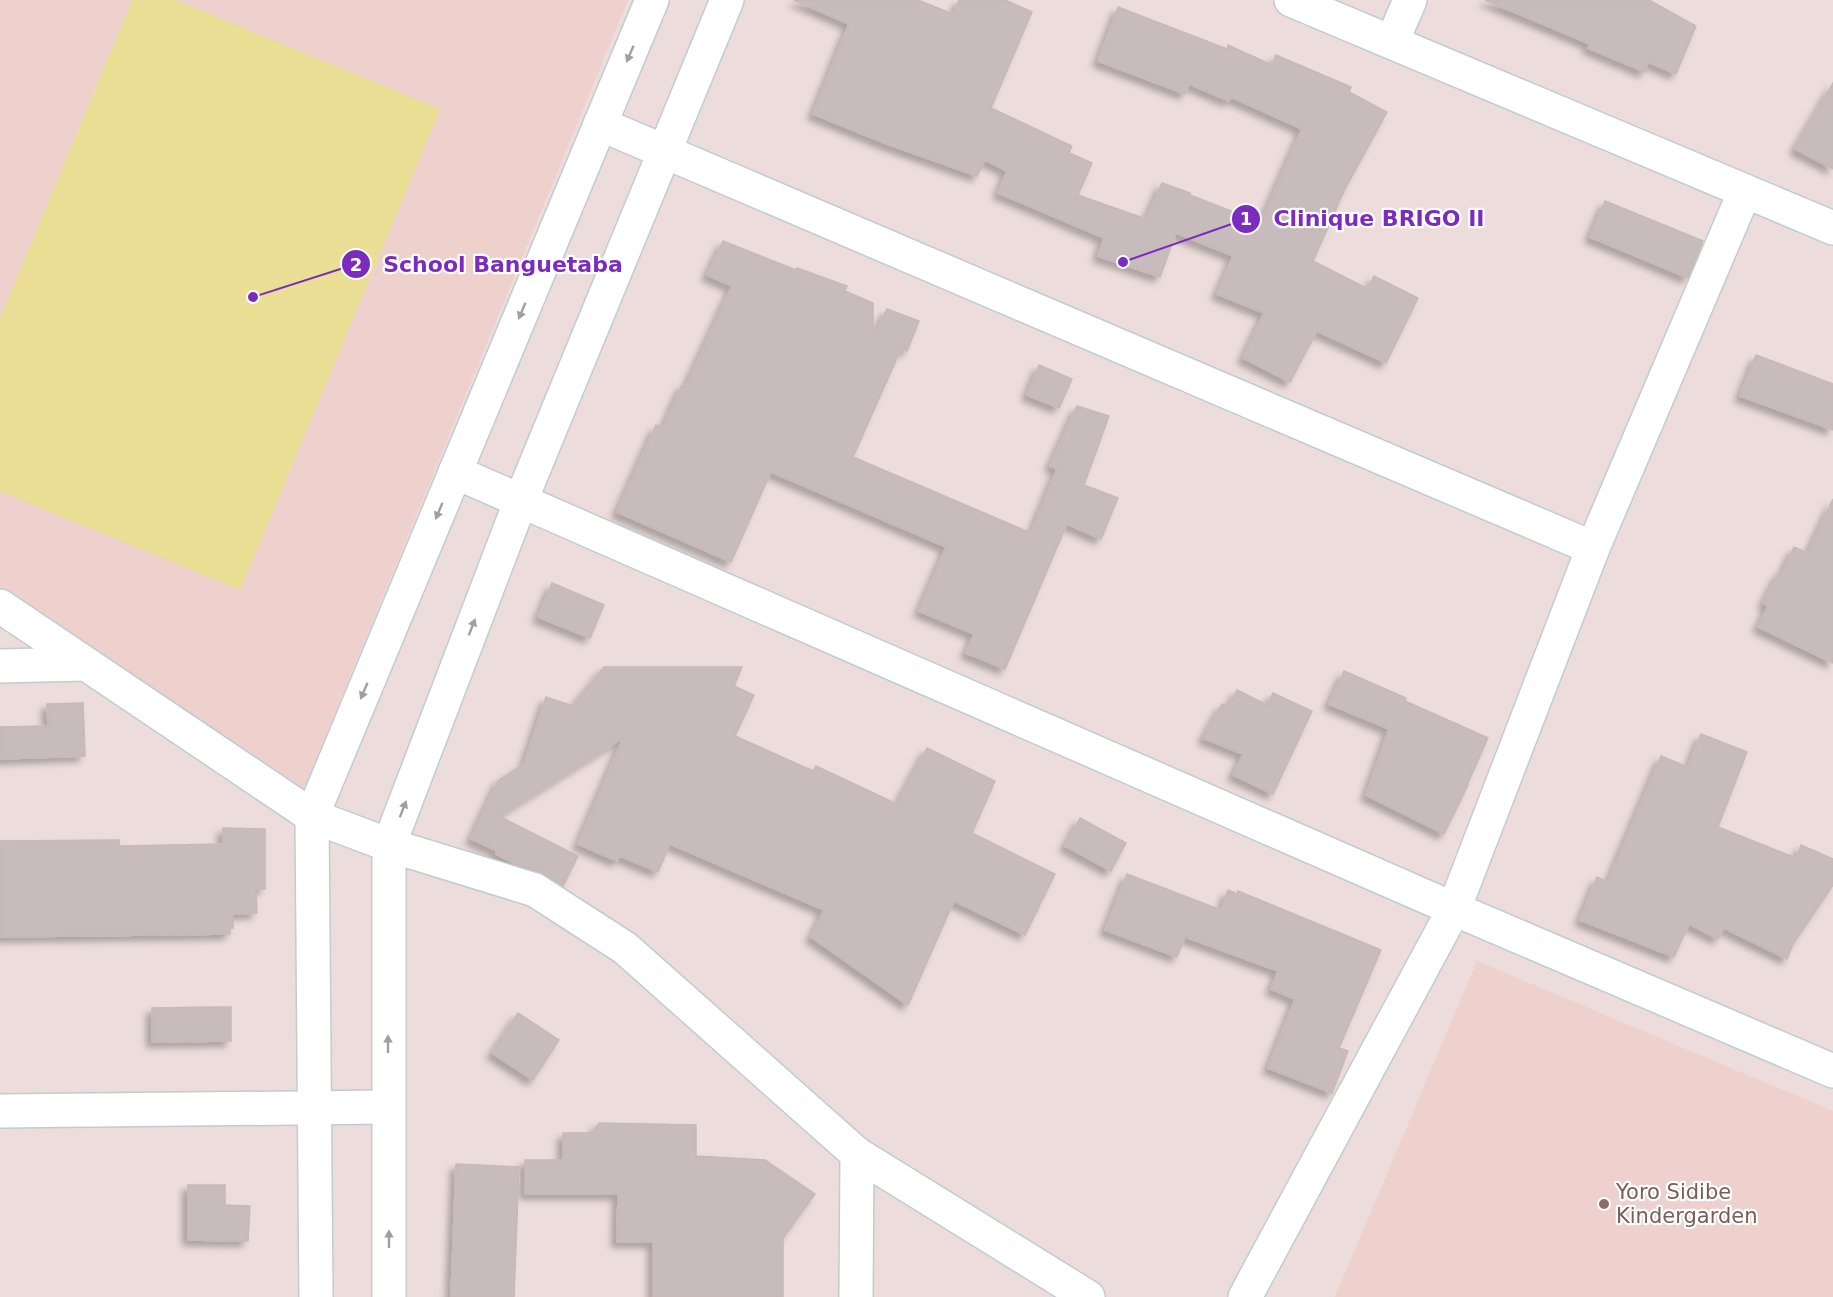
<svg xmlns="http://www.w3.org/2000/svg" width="1833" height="1297" font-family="'DejaVu Sans',sans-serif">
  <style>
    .education { fill: #eed0cc }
    .pitch { fill: #eadf94 }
    .building { fill: #c7bcbb; stroke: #c8b8b6; stroke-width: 1.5; filter: url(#shadow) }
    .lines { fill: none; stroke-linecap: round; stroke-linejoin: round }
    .minor-casing { stroke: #c0ccd0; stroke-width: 36 }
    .minor { stroke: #fff; stroke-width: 33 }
    .oneway { fill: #9f9f9f }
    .education-dot { fill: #8d6e63; stroke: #fff; stroke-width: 2 }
    .labels { text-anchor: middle; stroke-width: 4.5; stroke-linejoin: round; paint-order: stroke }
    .education-label { font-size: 21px; fill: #785e54; stroke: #fff; text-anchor: start }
    .leader { fill: none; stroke: #7b2cbf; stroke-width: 2 }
    .callout-dot { fill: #7b2cbf; stroke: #fff; stroke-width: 2 }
    .mark-label { font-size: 18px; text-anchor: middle; font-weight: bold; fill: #fff }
    .callout-label { font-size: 22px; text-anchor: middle; font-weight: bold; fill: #7b2cbf; stroke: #fff; stroke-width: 4.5; stroke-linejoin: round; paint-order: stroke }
  </style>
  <defs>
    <filter id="shadow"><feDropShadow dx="-5.5" dy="5.5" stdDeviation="3" flood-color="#0004"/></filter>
  </defs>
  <rect width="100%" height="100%" fill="#ecdddc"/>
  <g class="education">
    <path d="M0 0H628L300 798 0 593Z"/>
    <path d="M1477 961 1833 1111V1297H1335Z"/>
  </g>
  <path class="pitch" d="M132 0H175L440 109 240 590 0 491V318Z"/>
  <g class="building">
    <path d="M794 0H918L953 14 959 0H1005L1032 12 991 108 1072 146 1069 153 1092 163 1078 195 1146 219 1162 183 1190 193V195L1249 218 1250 215 1262 220 1302 129 1231 97 1229 101 1189 84 1185 94 1098 61 1118 7 1227 49 1228 45 1272 65 1276 55 1351 87 1349 92 1387 112 1345 189 1313 261 1368 289 1374 276 1418 298 1386 363 1317 331 1290 382 1243 358 1264 313 1217 294 1233 256 1176 233 1160 277 1098 256 1104 238 998 193 1007 171 985 160 977 176 887 144 813 114 849 24Z"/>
    <path d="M1485 0H1649L1696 26 1676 74 1648 62 1645 72 1588 48 1590 44Z"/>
    <path d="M1833 83V169L1795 149Z"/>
    <path d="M1605 201 1703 241 1688 278 1590 237Z"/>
    <path d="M723 241 796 270 797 268 847 286 845 291 873 303V338L887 309 919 321 907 351 901 349 853 457 1031 533 1057 469 1050 466 1077 406 1109 416 1084 485 1118 498 1101 539 1067 524 1005 669 966 653 974 634 919 611 946 547 771 472 731 562 617 512 656 425 663 428 682 385 686 386 732 286 707 275Z"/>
    <path d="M1756 355 1833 384V430L1740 396Z"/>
    <path d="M1039 365 1072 379 1059 408 1027 395Z"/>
    <path d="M1833 499V663L1758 627 1768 606 1763 603 1779 572 1782 573 1794 547 1808 553Z"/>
    <path d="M552 583 604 605 590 638 538 617Z"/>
    <path d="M604 667H742L734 686 754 695 735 736 813 771 816 766 897 804 927 748 995 781 972 833 1055 874 1025 935 954 901 908 1005 811 937 824 910 670 844 658 872 620 856 617 861 578 844 623 738 499 816 578 856 563 886 541 872 516 864 496 854 497 851 471 839 498 781 524 764 546 697 573 706Z"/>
    <path d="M1344 671 1406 698 1405 701 1488 738 1467 785H1468L1444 834 1366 795 1389 729 1329 704Z"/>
    <path d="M1237 690 1267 705 1273 693 1312 711 1273 794 1233 775 1243 754 1203 738 1222 704 1228 707Z"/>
    <path d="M83 703 85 756 0 759V727L48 726 47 704Z"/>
    <path d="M1701 734 1747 752 1718 827 1796 858 1801 845 1833 859V885L1793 944 1787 959 1724 928 1718 939 1689 924 1674 957 1580 920 1597 877 1608 882 1661 756 1688 767Z"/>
    <path d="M1080 818 1126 843 1111 871 1065 846Z"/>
    <path d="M223 828 265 829V889H256L257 913 233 914V928H230V934L0 937V841L119 840V846L223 844Z"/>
    <path d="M1127 874 1221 910 1228 890 1237 894 1238 891 1381 950 1339 1048 1348 1051 1332 1093 1268 1068 1295 999 1271 989 1278 971 1185 937 1177 957 1105 930Z"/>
    <path d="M216 1007H231V1041L152 1042V1008Z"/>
    <path d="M518 1013 559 1040 533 1080 492 1053Z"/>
    <path d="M599 1123 696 1125V1156L765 1160 815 1194 783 1238V1297H653V1242H617L618 1194H525V1160H563V1133H592Z"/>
    <path d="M456 1164 519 1167 514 1297H451Z"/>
    <path d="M188 1185H225V1205L250 1206 248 1241 188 1240Z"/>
  </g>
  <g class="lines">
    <g class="minor-casing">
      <g id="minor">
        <path d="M1291 0 1833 228"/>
        <path d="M1392 42 1410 0"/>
        <path d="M600 124 1593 548"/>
        <path d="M455 472 1454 909 1833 1071"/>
        <path d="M0 606 312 816 389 845 535 890 625 948 857 1154 1088 1297"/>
        <path d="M0 666 86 664"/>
        <path d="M0 1111 388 1107"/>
        <path d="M316 1297 312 816 652 0"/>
        <path d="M389 1297V845L521 500 727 0"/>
        <path d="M856 1297 857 1154"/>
        <path d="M1245 1297 1454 909 1593 548 1745 191"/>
      </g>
    </g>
    <use href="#minor" class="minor"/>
  </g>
  <defs><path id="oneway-solid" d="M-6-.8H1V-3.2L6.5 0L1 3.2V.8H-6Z" transform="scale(1.5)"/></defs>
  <g class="oneway">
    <use href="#oneway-solid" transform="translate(630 54) rotate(113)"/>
    <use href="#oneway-solid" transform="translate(522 311) rotate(113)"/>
    <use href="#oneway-solid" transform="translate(439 511) rotate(113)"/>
    <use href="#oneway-solid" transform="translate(472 627) rotate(-69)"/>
    <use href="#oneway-solid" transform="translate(364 691) rotate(113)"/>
    <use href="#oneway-solid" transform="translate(403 809) rotate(-69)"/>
    <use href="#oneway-solid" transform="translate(388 1044) rotate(-90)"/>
    <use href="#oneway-solid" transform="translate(389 1239) rotate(-90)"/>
  </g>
  <circle class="education-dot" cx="1604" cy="1204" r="6"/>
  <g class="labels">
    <g class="education-label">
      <text x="1616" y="1199">Yoro Sidibe<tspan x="1616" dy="24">Kindergarden</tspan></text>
    </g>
  </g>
  <path class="leader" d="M1123 262L1246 219M253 297L356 264"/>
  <g class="callout-dot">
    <circle cx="1123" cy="262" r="6"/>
    <circle cx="253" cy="297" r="6"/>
    <circle cx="1246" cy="219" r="15"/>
    <circle cx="356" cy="264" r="15"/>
  </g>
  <g class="mark-label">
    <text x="1246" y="225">1</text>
    <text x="356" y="271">2</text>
  </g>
  <g class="callout-label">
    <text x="1379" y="226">Clinique BRIGO II</text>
    <text x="503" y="272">School Banguetaba</text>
  </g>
</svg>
